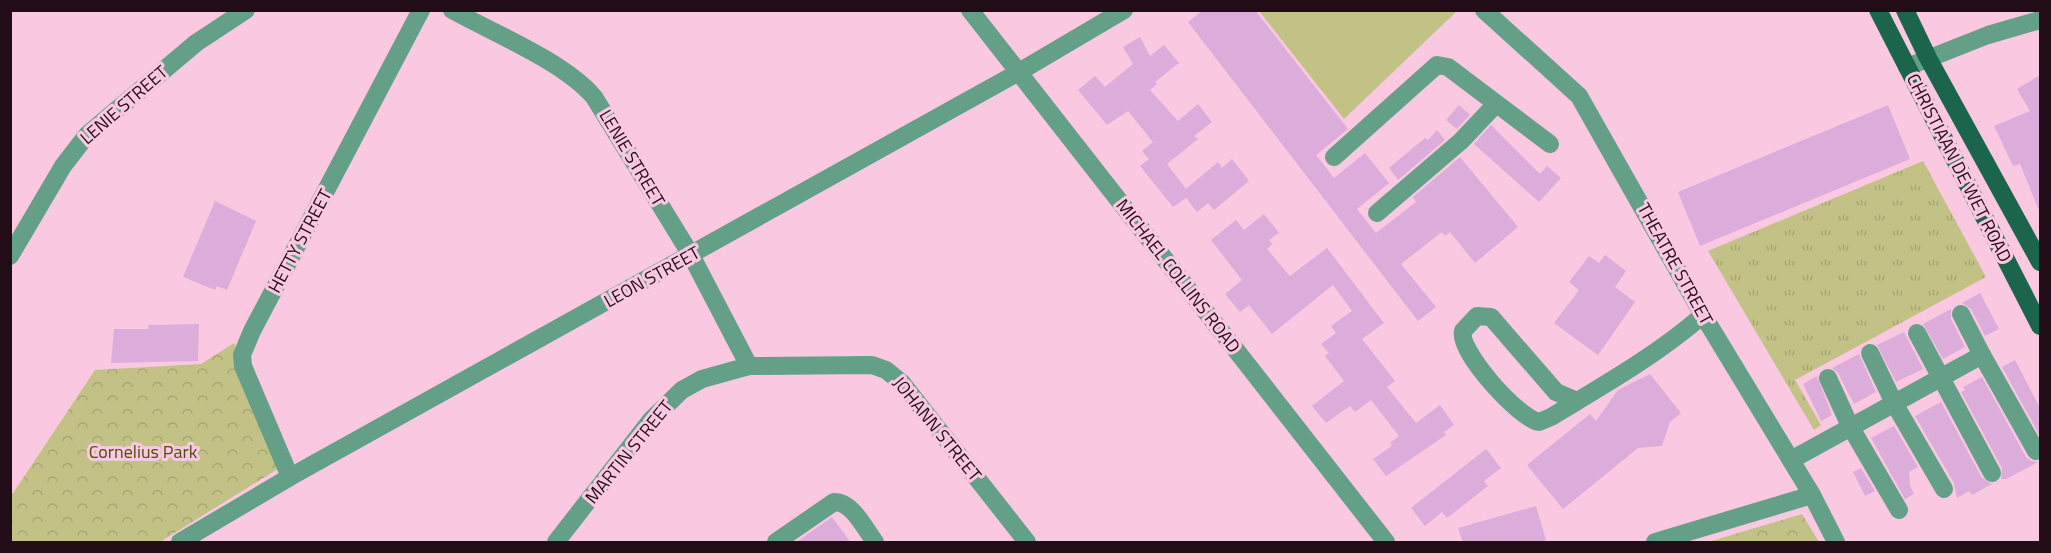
<svg xmlns="http://www.w3.org/2000/svg" width="2051" height="553" font-family="'Titillium Web',sans-serif">
  <style>
    .grass { fill: url(#grass-tufts) }
    .park { fill: url(#park-crowns) }
    .garden { fill: #c3c286 }
    .building { fill: #dcaddb }
    .lines { fill: none; stroke-linecap: round; stroke-linejoin: round }
    .minor { stroke: #64a088; stroke-width: 18 }
    .major { stroke: #1c654d; stroke-width: 18 }
    .labels { text-anchor: middle; stroke-width: 6; stroke-linejoin: round; paint-order: stroke }
    .street-label { font-size: 18px; fill: #210c18; stroke: #fac8e1 }
    .park-label { font-size: 18px; fill: #4f4c0f; stroke: #fac8e1 }
  </style>
  <defs>
    <pattern id="grass-tufts" width="24" height="20" patternUnits="userSpaceOnUse" patternTransform="scale(1.5)"><rect width="24" height="20" fill="#c3c286"/><path d="M3 7l-1-3M5 7V3M7 7l1-3M15 17l-1-3M17 17v-4M19 17l1-3" fill="none" stroke="#a7a673"/></pattern>
    <pattern id="park-crowns" width="20" height="18" patternUnits="userSpaceOnUse" patternTransform="scale(1.5)"><rect width="20" height="18" fill="#c3c286"/><path d="M2 6a3 3 0 1 1 6 0M12 15a3 3 0 1 1 6 0" fill="none" stroke="#a7a673"/></pattern>
  </defs>
  <rect width="100%" height="100%" fill="#fac8e1"/>
  <path class="grass" d="M1923 161 1986 277 1795 380 1821 425 1814 430 1708 251Z"/>
  <g class="park">
    <path d="M234 343 281 467 160 542H11V496L95 370 201 364Z"/>
    <path d="M1802 514 1819 542H1708Z"/>
  </g>
  <path class="garden" d="M1259 11H1457L1344 119Z"/>
  <g class="building">
    <path d="M1203 10H1255L1348 129 1316 155 1334 178 1365 153 1389 183 1357 209 1376 233 1416 202 1413 197 1460 157 1518 227 1475 263 1450 232 1445 236 1442 232 1401 264 1436 307 1418 321 1188 22Z"/>
    <path d="M1140 37 1150 56 1164 45 1179 63 1155 82 1157 84 1150 90 1178 121 1198 104 1212 122 1194 136 1198 139 1167 164 1186 189 1218 162 1222 168 1232 159 1249 181 1214 210 1208 203 1197 212 1186 198 1173 207 1140 166 1149 159 1142 151 1153 142 1128 111 1107 125 1078 90 1095 76 1105 87 1133 64 1123 47Z"/>
    <path d="M2040 75V213L2020 164 2013 166 1994 126 2030 111 2017 89Z"/>
    <path d="M1459 105 1470 115 1457 129 1446 120Z"/>
    <path d="M1888 105 1910 159 1700 246 1678 192Z"/>
    <path d="M1491 125 1540 174 1547 166 1561 178 1539 202 1474 144Z"/>
    <path d="M1437 130 1445 140 1398 180 1389 168 1425 138 1428 140Z"/>
    <path d="M215 201 256 221 227 290 217 286 215 290 183 277Z"/>
    <path d="M1264 214 1279 233 1269 240 1272 244 1267 249 1290 276 1327 248 1384 323 1362 339 1395 381 1387 387 1416 423 1440 405 1454 425 1444 432 1446 435 1386 476 1373 459 1392 446 1390 443 1399 436 1371 400 1355 412 1350 406 1326 423 1312 406 1344 381 1325 356 1329 353 1321 344 1336 333 1331 326 1352 311 1333 285 1272 334 1249 305 1240 312 1225 294 1242 280 1211 240 1236 220 1244 230Z"/>
    <path d="M1605 255 1626 271 1615 287 1635 302 1598 355 1554 323 1579 290 1569 282 1589 256 1599 263Z"/>
    <path d="M1980 293 1999 329 1985 336 1971 309 1962 303Z"/>
    <path d="M1951 309V319L1965 347 1943 359 1923 324Z"/>
    <path d="M199 324 198 361 111 363 114 329H149L148 325Z"/>
    <path d="M1904 332 1923 369 1896 382 1877 345Z"/>
    <path d="M1859 354 1876 392 1854 404 1838 373 1832 368Z"/>
    <path d="M2015 360 2040 408V436L2002 367Z"/>
    <path d="M1650 374 1681 413 1670 422 1662 446 1638 448 1563 509 1527 465 1590 414 1596 421 1618 390Z"/>
    <path d="M1817 376 1832 415 1821 421 1803 384Z"/>
    <path d="M1982 377 2026 457 2031 461 2038 462 2006 479H2001L2002 468 1961 392 1965 390 1963 387Z"/>
    <path d="M1941 402 1982 478 1992 484 1972 495 1969 491 1957 498 1954 483 1915 416Z"/>
    <path d="M1894 426 1918 467 1909 472 1910 485 1914 494 1905 499 1871 438Z"/>
    <path d="M1486 449 1501 468 1484 481 1488 486 1447 518 1442 512 1425 526 1411 508Z"/>
    <path d="M1861 468 1875 491 1865 496 1853 472Z"/>
    <path d="M1536 506 1546 540 1536 543H1463L1458 528Z"/>
    <path d="M832 517 851 543H795Z"/>
  </g>
  <g class="lines">
    <g class="minor">
      <path d="M452 10C495 34 563 61 594 97L691 255 749 366"/>
      <path d="M970 10 1386 542"/>
      <path d="M1484 10 1579 96 1703 315 1812 495 1836 542"/>
      <path d="M1907 67 1988 35 2040 20"/>
      <path d="M1334 157 1437 65 1448 67 1550 144"/>
      <path d="M1377 213 1461 141 1496 104"/>
      <path d="M10 256 63 166 87 135 196 43 246 10"/>
      <path d="M1961 314 1982 355"/>
      <path d="M1917 333 1992 473"/>
      <path d="M1870 353 1894 403 1944 489"/>
      <path d="M1828 378 1850 426 1899 510"/>
      <path d="M1577 401 1556 392 1491 317 1477 316 1463 331C1458 351 1518 418 1539 422L1551 417C1604 385 1657 355 1703 315"/>
      <path d="M1791 460 1982 355 2036 451"/>
      <path d="M290 477 243 366 242 355 252 331 421 10"/>
      <path d="M180 542 290 477 1019 72 1124 10"/>
      <path d="M556 542 651 420 682 390 702 379 749 366 872 365 886 370 902 383 1027 542"/>
      <path d="M776 542 834 502C852 501 865 529 875 542"/>
      <path d="M1655 542 1812 495"/>
    </g>
    <g class="major">
      <path d="M1878 10 2040 326"/>
      <path d="M1905 10 1928 58 2040 262"/>
    </g>
  </g>
  <g class="labels">
    <g class="street-label">
      <text transform="translate(124 105) rotate(-41)" y="6">LENIE STREET</text>
      <text transform="translate(632 158) rotate(59)" y="6">LENIE STREET</text>
      <text transform="translate(1959 168) rotate(63)" y="6">CHRISTIAAN DE WET ROAD</text>
      <text transform="translate(300 241) rotate(-62)" y="6">HETTY STREET</text>
      <text transform="translate(1675 264) rotate(61)" y="6">THEATRE STREET</text>
      <text transform="translate(1178 276) rotate(52)" y="6">MICHAEL COLLINS ROAD</text>
      <text transform="translate(652 277) rotate(-29)" y="6">LEON STREET</text>
      <text transform="translate(937 429) rotate(51)" y="6">JOHANN STREET</text>
      <text transform="translate(629 452) rotate(-51)" y="6">MARTIN STREET</text>
    </g>
    <g class="park-label">
      <text x="143" y="458">Cornelius Park</text>
    </g>
  </g>
  <rect width="2051" height="553" fill="none" stroke="#210c18" stroke-width="24"/>
</svg>
